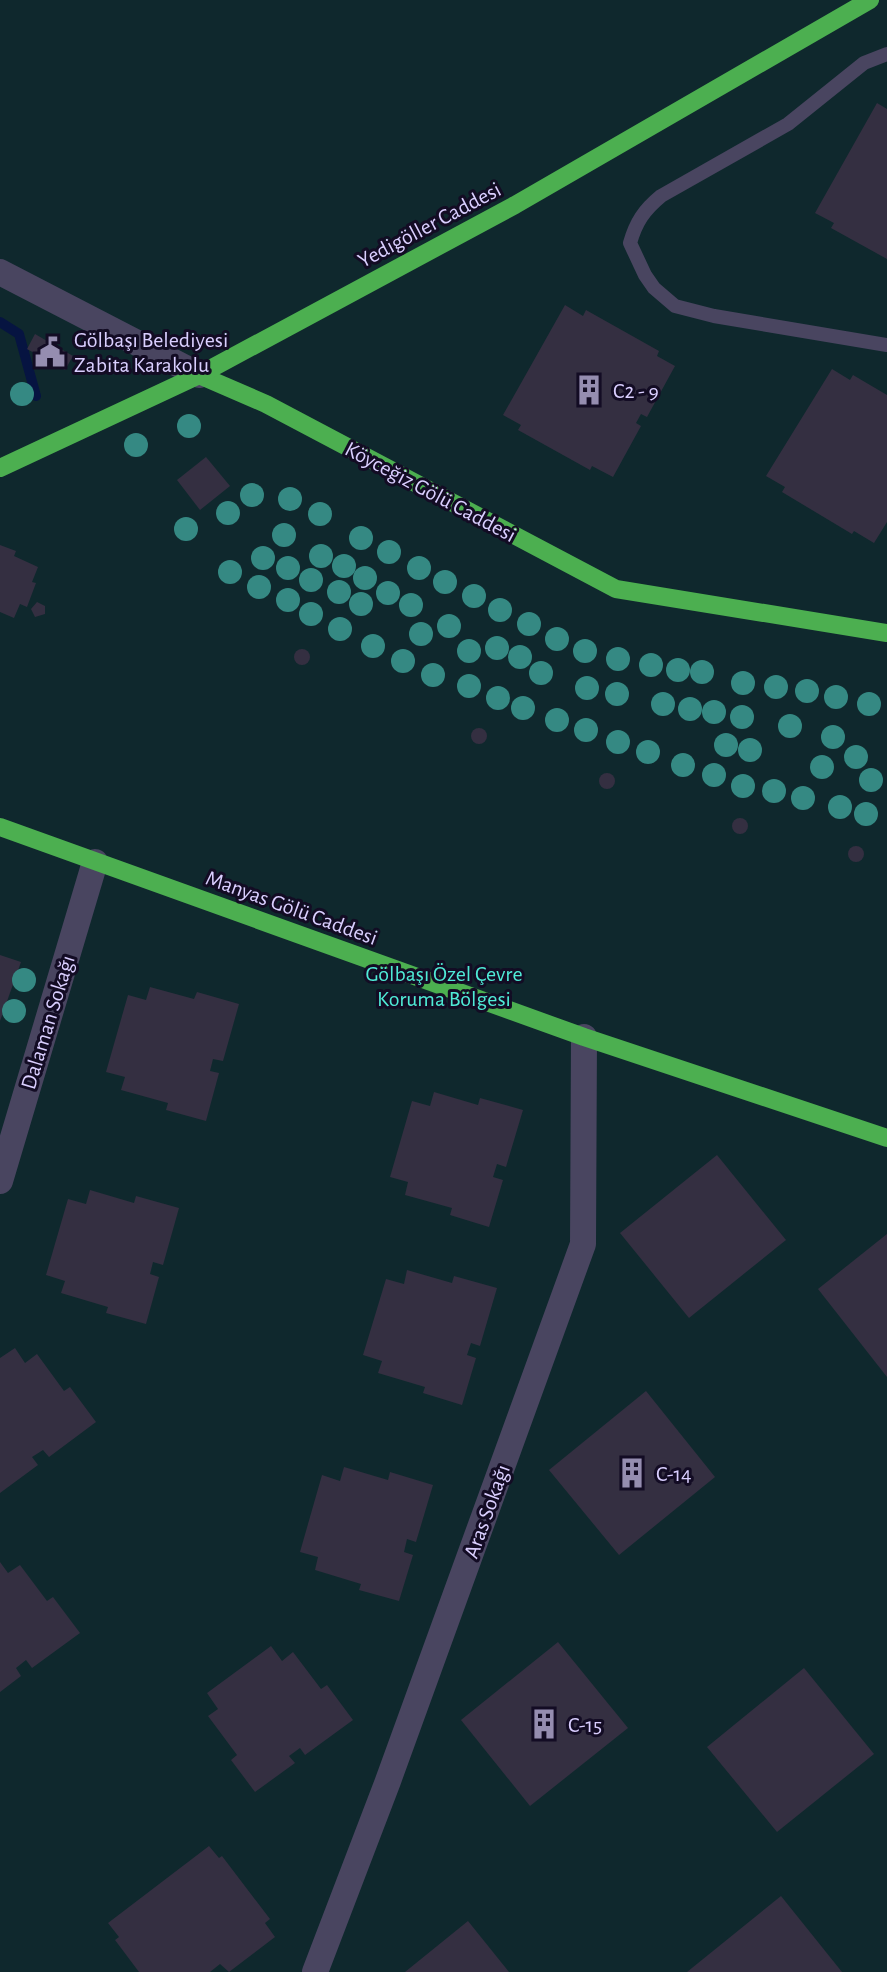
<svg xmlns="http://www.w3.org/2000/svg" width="887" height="1972" font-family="'Alegreya Sans',sans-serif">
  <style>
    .green { fill: #0f282d }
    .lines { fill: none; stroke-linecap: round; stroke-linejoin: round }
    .stream { stroke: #061441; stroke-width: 10 }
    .building { fill: #342f41 }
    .lane { stroke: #494560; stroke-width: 14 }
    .street { stroke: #494560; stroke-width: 26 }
    .fast { stroke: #4caf50; stroke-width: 18 }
    .tree { fill: #358983 }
    .labels { text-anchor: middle; stroke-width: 6; stroke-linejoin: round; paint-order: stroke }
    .street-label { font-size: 22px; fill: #dacfff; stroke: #130c24 }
    .poi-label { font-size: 22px; fill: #dacfff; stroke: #130c24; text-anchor: start }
    .park-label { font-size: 22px; fill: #4febd6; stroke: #130c24 }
  </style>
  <rect width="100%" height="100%" fill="#15121e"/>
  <rect class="green" x="0" y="0" width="887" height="1972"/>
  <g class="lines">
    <path class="stream" d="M0 322 19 334 36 396"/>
  </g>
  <g class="building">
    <path d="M877 103 887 109V259L831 228 834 223 815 213Z"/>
    <path d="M565 305 583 316 586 310 659 351 657 356 675 366 647 417 641 414 636 423 641 426 613 477 592 466 590 470 518 430 521 425 503 415Z"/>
    <path d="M35 334 73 356 65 370 27 349Z"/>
    <path d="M832 369 850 380 853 375 887 395V522L874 543 854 531 852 534 782 492 785 487 766 476Z"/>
    <path d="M206 457 230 486 200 510 177 480Z"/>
    <path d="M0 545 16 551 14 556 38 567 32 582 36 583 27 607 20 604 14 618 0 612Z"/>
    <path d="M37 602 45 606V614L35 617 31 609Z"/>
    <circle cx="302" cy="657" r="8"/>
    <circle cx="479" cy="736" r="8"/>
    <circle cx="607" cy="781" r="8"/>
    <circle cx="740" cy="826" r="8"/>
    <circle cx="856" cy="854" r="8"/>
    <path d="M0 955 21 962 0 1021Z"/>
    <path d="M150 987 194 999 197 992 239 1004 223 1061 213 1059 210 1071 219 1073 206 1121 166 1110 168 1103 121 1090 125 1077 106 1072 128 995 146 1000Z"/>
    <path d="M434 1092 478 1105 480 1098 523 1110 506 1167 497 1164 493 1177 503 1180 489 1227 450 1215 452 1208 405 1195 408 1182 390 1177 412 1101 430 1106Z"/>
    <path d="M717 1155 786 1240 689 1318 620 1233Z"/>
    <path d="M90 1190 134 1203 136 1196 179 1208 163 1265 153 1262 150 1274 159 1277 146 1324 106 1313 108 1307 61 1293 65 1281 46 1275 68 1199 86 1204Z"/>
    <path d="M887 1234V1377L818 1289Z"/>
    <path d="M407 1270 452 1283 454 1276 497 1288 480 1346 471 1343 467 1355 476 1358 462 1405 423 1393 425 1387 378 1373 382 1361 363 1355 386 1279 404 1284Z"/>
    <path d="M15 1348 25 1363 37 1354 64 1391 70 1387 96 1422 49 1457 43 1450 32 1457 38 1465 0 1493V1358Z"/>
    <path d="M646 1391 715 1477 619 1555 549 1470Z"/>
    <path d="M344 1467 388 1480 390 1472 433 1485 416 1542 407 1539 404 1552 413 1555 399 1601 359 1590 361 1584 315 1570 318 1557 300 1552 322 1475 340 1481Z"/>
    <path d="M0 1562 8 1573 20 1565 47 1601 53 1597 80 1633 32 1668 26 1660 16 1668 21 1676 0 1692Z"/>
    <path d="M558 1642 628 1728 530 1806 461 1720Z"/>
    <path d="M271 1646 282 1661 293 1652 321 1689 327 1685 353 1720 305 1755 300 1748 289 1756 295 1763 255 1792 231 1760 237 1755 208 1716 218 1709 207 1693Z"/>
    <path d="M804 1668 874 1754 777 1832 707 1747Z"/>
    <path d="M209 1846 219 1858 222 1856 270 1919 265 1923 275 1937 229 1972 220 1964 210 1972H139L115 1940 119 1937 108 1923Z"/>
    <path d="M781 1896 842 1972H687Z"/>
    <path d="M468 1921 509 1972H405Z"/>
  </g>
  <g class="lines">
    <path class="lane" d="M887 54 864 63 788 124 661 196C644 210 636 222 630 243L645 275 654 288 675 306 714 316 887 345"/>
    <g class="street">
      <path d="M0 272 199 375"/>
      <path d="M0 1181 95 862"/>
      <path d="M315 1972 388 1781 583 1244 584 1037"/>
    </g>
    <g class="fast">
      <path d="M199 375 266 404 616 589 887 633"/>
      <path d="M0 468 199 375 515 205 870 0"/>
      <path d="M0 827 584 1037 887 1138"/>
    </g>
  </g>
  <g class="tree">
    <circle cx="22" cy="394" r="12"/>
    <circle cx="189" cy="426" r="12"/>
    <circle cx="136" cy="445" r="12"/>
    <circle cx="252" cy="495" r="12"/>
    <circle cx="290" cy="499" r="12"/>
    <circle cx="228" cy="513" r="12"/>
    <circle cx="320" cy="514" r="12"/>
    <circle cx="186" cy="529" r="12"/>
    <circle cx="284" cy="535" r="12"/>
    <circle cx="361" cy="538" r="12"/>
    <circle cx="389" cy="552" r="12"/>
    <circle cx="321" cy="556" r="12"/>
    <circle cx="263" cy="558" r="12"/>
    <circle cx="344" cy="566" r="12"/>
    <circle cx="288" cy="568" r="12"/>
    <circle cx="419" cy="568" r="12"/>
    <circle cx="230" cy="572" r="12"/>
    <circle cx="365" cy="578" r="12"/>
    <circle cx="311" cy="580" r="12"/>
    <circle cx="445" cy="582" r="12"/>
    <circle cx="259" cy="587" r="12"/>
    <circle cx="339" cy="592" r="12"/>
    <circle cx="388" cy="593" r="12"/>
    <circle cx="474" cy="596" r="12"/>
    <circle cx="288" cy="600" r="12"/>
    <circle cx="361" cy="604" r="12"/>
    <circle cx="411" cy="605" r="12"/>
    <circle cx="500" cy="610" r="12"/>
    <circle cx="311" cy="614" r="12"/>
    <circle cx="529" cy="624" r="12"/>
    <circle cx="449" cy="626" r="12"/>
    <circle cx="340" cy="629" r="12"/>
    <circle cx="421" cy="634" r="12"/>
    <circle cx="557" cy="639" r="12"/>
    <circle cx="373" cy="646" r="12"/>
    <circle cx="497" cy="648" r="12"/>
    <circle cx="469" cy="651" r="12"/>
    <circle cx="585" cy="651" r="12"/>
    <circle cx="520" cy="657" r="12"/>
    <circle cx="618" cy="659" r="12"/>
    <circle cx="403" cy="661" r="12"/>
    <circle cx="651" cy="665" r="12"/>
    <circle cx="678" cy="670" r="12"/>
    <circle cx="702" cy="672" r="12"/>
    <circle cx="541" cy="673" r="12"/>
    <circle cx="433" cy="675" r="12"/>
    <circle cx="743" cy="683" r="12"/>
    <circle cx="469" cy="686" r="12"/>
    <circle cx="776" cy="687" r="12"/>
    <circle cx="587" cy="688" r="12"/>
    <circle cx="807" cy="691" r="12"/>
    <circle cx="617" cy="694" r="12"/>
    <circle cx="836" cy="697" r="12"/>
    <circle cx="498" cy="698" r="12"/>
    <circle cx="663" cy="704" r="12"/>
    <circle cx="869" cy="704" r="12"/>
    <circle cx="523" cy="708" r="12"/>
    <circle cx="690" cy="709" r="12"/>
    <circle cx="714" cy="712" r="12"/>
    <circle cx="742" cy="717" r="12"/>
    <circle cx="557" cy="720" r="12"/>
    <circle cx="790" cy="726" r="12"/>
    <circle cx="586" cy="730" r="12"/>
    <circle cx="833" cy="737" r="12"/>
    <circle cx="618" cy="742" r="12"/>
    <circle cx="726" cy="745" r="12"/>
    <circle cx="750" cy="750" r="12"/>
    <circle cx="648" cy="752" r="12"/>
    <circle cx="856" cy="757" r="12"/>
    <circle cx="683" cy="765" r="12"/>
    <circle cx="822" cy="767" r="12"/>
    <circle cx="714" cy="775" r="12"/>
    <circle cx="871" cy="780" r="12"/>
    <circle cx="743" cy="786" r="12"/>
    <circle cx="774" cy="791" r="12"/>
    <circle cx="803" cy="798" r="12"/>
    <circle cx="840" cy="807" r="12"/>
    <circle cx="866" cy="814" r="12"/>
    <circle cx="24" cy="980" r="12"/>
    <circle cx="14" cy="1011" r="12"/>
  </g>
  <defs>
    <g id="civic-bare" transform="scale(2.4)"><path d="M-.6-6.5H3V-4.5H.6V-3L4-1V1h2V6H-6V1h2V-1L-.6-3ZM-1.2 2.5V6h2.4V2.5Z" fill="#958db0" stroke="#130c24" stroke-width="2.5" paint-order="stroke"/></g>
    <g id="building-bare" transform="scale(2.4)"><path d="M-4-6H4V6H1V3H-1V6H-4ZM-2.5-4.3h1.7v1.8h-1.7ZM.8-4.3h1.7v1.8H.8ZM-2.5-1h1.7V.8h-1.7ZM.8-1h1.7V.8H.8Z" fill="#958db0" stroke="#130c24" stroke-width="2.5" paint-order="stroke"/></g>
  </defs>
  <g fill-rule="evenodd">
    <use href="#civic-bare" x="50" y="352"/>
    <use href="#building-bare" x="589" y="390"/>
    <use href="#building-bare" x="632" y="1473"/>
    <use href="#building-bare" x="544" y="1724"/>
  </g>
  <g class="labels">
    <g class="street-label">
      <text transform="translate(429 224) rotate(-28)" y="8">Yedigöller Caddesi</text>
      <text transform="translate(431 491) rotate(28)" y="8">Köyceğiz Gölü Caddesi</text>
      <text transform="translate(292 907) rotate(20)" y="8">Manyas Gölü Caddesi</text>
      <text transform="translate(47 1022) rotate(-73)" y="8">Dalaman Sokağı</text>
      <text transform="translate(486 1511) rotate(-70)" y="8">Aras Sokağı</text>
    </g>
    <g class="poi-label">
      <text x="74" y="347">Gölbaşı Belediyesi<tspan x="74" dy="25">Zabita Karakolu</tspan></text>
      <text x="613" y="398">C2 - 9</text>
      <text x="656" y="1481">C-14</text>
      <text x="568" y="1732">C-15</text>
    </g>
    <g class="park-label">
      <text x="444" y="981">Gölbaşı Özel Çevre<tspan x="444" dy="25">Koruma Bölgesi</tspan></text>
    </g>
  </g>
</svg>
